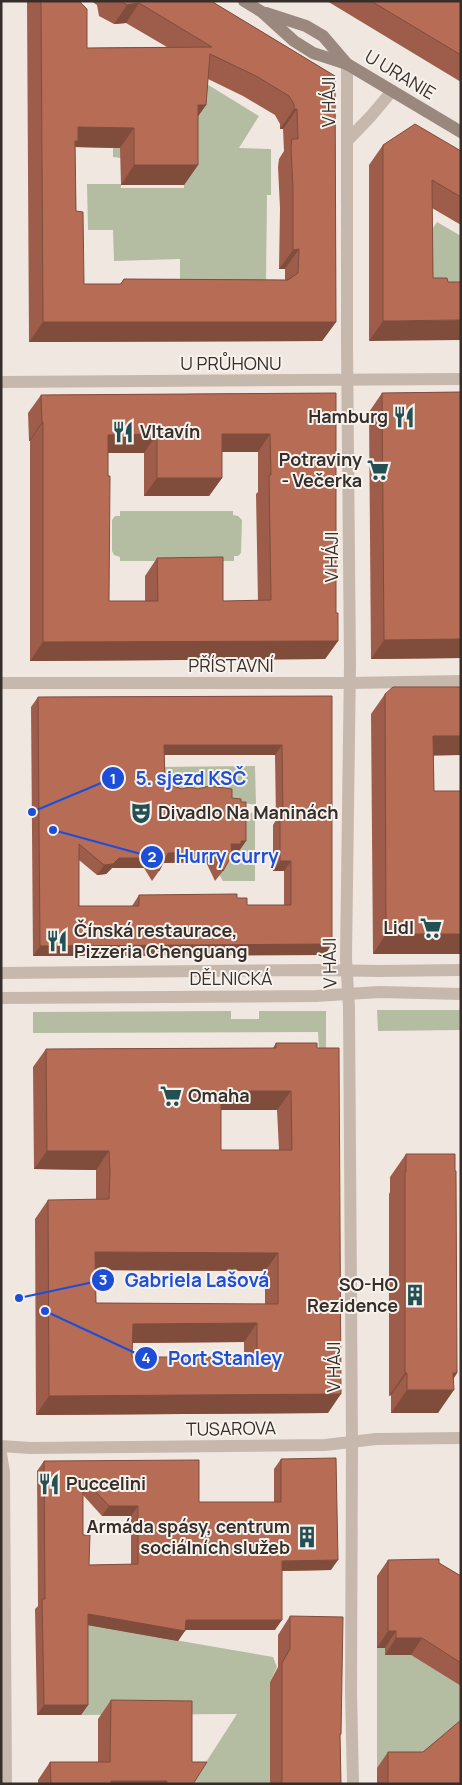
<svg xmlns="http://www.w3.org/2000/svg" width="462" height="1785" font-family="Manrope,sans-serif">
  <style>
    .green { fill: #b4bda1 }
    .lines { fill: none; stroke-linecap: round; stroke-linejoin: round }
    .minor { stroke: #c7b8ad; stroke-width: 12 }
    .tertiary { stroke: #c7b8ad; stroke-width: 12 }
    .secondary { stroke: #9a887e; stroke-width: 12 }
    .wall { fill: #9d5d4a; fill-rule: evenodd }
    .shaded-wall { fill: #804c3c }
    .building { fill: #b76c56; stroke: #804c3c; fill-rule: evenodd }
    .labels { text-anchor: middle; stroke-width: 4; stroke-linejoin: round; paint-order: stroke }
    .street-label { font-size: 18px; fill: #362e2b; stroke: #f8f2ec }
    .poi-label { font-size: 18px; font-weight: bold; fill: #362e2b; stroke: #f8f2ec; text-anchor: end }
    .leader { fill: none; stroke: #1d4ed8; stroke-width: 2 }
    .callout-dot { fill: #1d4ed8; stroke: #f8f2ec; stroke-width: 2 }
    .mark-label { font-size: 15px; text-anchor: middle; font-weight: bold; fill: #fff }
    .callout-label { font-size: 19px; text-anchor: middle; font-weight: bold; fill: #1d4ed8; stroke: #f8f2ec; stroke-width: 4; stroke-linejoin: round; paint-order: stroke }
  </style>
  <rect width="100%" height="100%" fill="#f0e8e0"/>
  <g class="green">
    <path d="M197 78 259 116 239 148 271 149V195H267L266 283 180 286V259L114 261 113 230H88L87 184H121V188H184V166L113 157V147Z"/>
    <path d="M437 222 461 236V292L433 298V228Z"/>
    <path d="M120 511H233V515L238 516 242 520 241 553 238 556H234V561H120V557L114 555 112 551V520L115 516H120Z"/>
    <path d="M255 766 256 805 207 797 178 801 151 767Z"/>
    <path d="M239 812 255 813V881H223L219 874Z"/>
    <path d="M377 1010H461V1030L378 1031Z"/>
    <path d="M231 1011V1019H259V1011H326V1048H319L318 1032 33 1033V1012Z"/>
    <path d="M82 1624 273 1657 277 1667 270 1682V1784H192L237 1714 81 1715Z"/>
    <path d="M377 1648H385V1655H411L461 1686V1726L421 1761 377 1768Z"/>
  </g>
  <g class="lines">
    <g class="minor">
      <path d="M347 64V346L350 664 346 958 349 1008 352 1443 351 1690 353 1784"/>
      <path d="M347 141 371 116 392 91"/>
      <path d="M1 382 461 379"/>
      <path d="M1 683H350L461 681"/>
      <path d="M1 1446 30 1448 325 1445 376 1439 461 1438"/>
      <path d="M1 1454 4 1472 6 1784"/>
    </g>
    <g class="tertiary">
      <path d="M1 973 316 970 379 971 461 970"/>
      <path d="M1 998 316 996 379 992 461 994"/>
    </g>
    <g class="secondary">
      <path d="M244 1 262 12 294 41 313 53 347 64 461 132"/>
      <path d="M266 13 306 26 323 36 347 64"/>
    </g>
  </g>
  <g class="wall">
    <path d="M27 1H79L87 48 167 47 126 23 114 24 99 16 97 5 91 1H211L335 76 336 322 322 341 29 342ZM208 79 243 96 275 115 280 124V129H283L284 151 279 159 278 167 280 208 279 269H285V280L124 279 120 284H84L76 211 75 147 120 148 121 185H184L198 165V116L206 105Z"/>
    <path d="M327 1H461V82Z"/>
    <path d="M383 145 461 151V225L432 208 433 278 369 341V165Z"/>
    <path d="M461 392V658L371 659 369 412 382 393Z"/>
    <path d="M336 393V613L338 641 325 659 30 661V441H29L28 413 41 395ZM222 452H258V492L256 494 258 601H223L157 558 145 576V601H109L108 453H144V496H209L222 478Z"/>
    <path d="M461 687V755H434V791H461V954H373L371 714 385 694Z"/>
    <path d="M332 696 325 955 33 956 31 707 38 697ZM164 755H275L276 820 273 825V871H284V905H247L237 898 139 895 132 906H79V860L97 875 106 874 112 868H144L152 881 159 871 163 863 206 862 215 881 223 871 231 854H234L237 851H239L246 841 232 798 198 789H182L165 783Z"/>
    <path d="M276 1043H317L328 1413 36 1415 35 1219 48 1200H96V1170L34 1169 33 1067 46 1049 273 1048ZM221 1110H277L279 1150H221ZM95 1270 265 1271V1304L96 1303ZM244 1342V1357H132V1343Z"/>
    <path d="M406 1154 457 1373 454 1378 438 1413H391V1395L389 1396V1194L390 1192V1177Z"/>
    <path d="M281 1459 331 1570 282 1571 275 1630H185L178 1641 88 1625V1705L81 1715H37L35 1609 38 1606 37 1471 44 1461 199 1502H274V1469ZM83 1495 102 1516H131V1564L89 1565 83 1535Z"/>
    <path d="M388 1560 439 1563 461 1576V1686L411 1655H385V1648H377V1576Z"/>
    <path d="M290 1616 341 1734 340 1736 341 1784H270V1682L278 1667V1635Z"/>
    <path d="M111 1700 192 1762 193 1784H38V1780L50 1762H98V1719Z"/>
    <path d="M388 1752H423L461 1784H377V1768Z"/>
  </g>
  <g class="shaded-wall">
    <path d="M139 3 126 23 114 24 127 5Z"/>
    <path d="M198 105H206L192 125Z"/>
    <path d="M294 109H297L283 129H280Z"/>
    <path d="M78 127 134 128 120 148 74 147Z"/>
    <path d="M134 165H198L184 185H121Z"/>
    <path d="M299 249 285 269H279L293 250Z"/>
    <path d="M461 320V340L369 341 383 321Z"/>
    <path d="M43 322H336L322 341 29 342Z"/>
    <path d="M42 422H43L30 441H29Z"/>
    <path d="M157 434 144 453H95L108 435Z"/>
    <path d="M222 434H270L258 452H209Z"/>
    <path d="M157 478H222L209 496H144Z"/>
    <path d="M461 639V658L371 659 384 640Z"/>
    <path d="M338 641 325 659 30 661 43 642Z"/>
    <path d="M433 736H461V755L420 756Z"/>
    <path d="M164 745H282L275 755H157Z"/>
    <path d="M241 841H246L239 851H237L234 854H224L231 844Z"/>
    <path d="M213 852 206 862 161 863 168 853Z"/>
    <path d="M119 858H151L144 868H112L106 874 97 875 104 865Z"/>
    <path d="M280 861H291L284 871H273Z"/>
    <path d="M386 934H461V954H373Z"/>
    <path d="M332 944 325 955 33 956 40 946Z"/>
    <path d="M221 1091H291L277 1110H208Z"/>
    <path d="M47 1151H109L96 1170 34 1169Z"/>
    <path d="M95 1252 278 1253 265 1271 82 1270Z"/>
    <path d="M257 1323 244 1342 120 1343 133 1324Z"/>
    <path d="M405 1373H407L391 1395 389 1396Z"/>
    <path d="M453 1373H457L445 1390H454L438 1413H391L407 1390Z"/>
    <path d="M341 1394 328 1413 36 1415 49 1396Z"/>
    <path d="M109 1506H138L131 1516H102Z"/>
    <path d="M338 1560 331 1570 275 1571 282 1561Z"/>
    <path d="M88 1614 186 1620H282L275 1630H184L185 1631 178 1641 81 1624Z"/>
    <path d="M388 1631H396L385 1648H377Z"/>
    <path d="M396 1638H422L411 1655H385Z"/>
    <path d="M44 1705H88L81 1715H37Z"/>
    <path d="M111 1781H167L165 1784H110Z"/>
  </g>
  <g class="building">
    <path d="M41 1H79L87 9V48L212 47 139 3 127 5 121 1H211L335 76 336 322H43ZM210 54 256 76 289 96 294 104V109H297L298 139H292L291 147 293 189V250L299 249 298 273 288 280 124 279 121 284H84L83 212 76 211 75 141H78V127L134 128V165H198V105H206Z"/>
    <path d="M371 1H461V55Z"/>
    <path d="M415 124 461 151V197L432 180 433 278H447L448 282H461V320L383 321V145Z"/>
    <path d="M461 392V639L384 640 382 393Z"/>
    <path d="M336 393V613H338V641L43 642V422H42L41 395ZM157 434V478H222V434H270L271 475H269L271 600 223 601V557L157 558 158 601H109L110 476H108V435Z"/>
    <path d="M393 687H461V736H433L434 791H461V934H386L385 694Z"/>
    <path d="M332 696V944L40 946 38 697ZM164 745H282L283 815H280V861H291V905H247V898H237V894L139 895V906H79V844L104 865 113 864 119 858H151L159 871 168 853 213 852 223 871 232 855 231 844H241V841H246V802H241V799L232 798V789L209 786 198 789 190 787 182 789 165 783Z"/>
    <path d="M276 1043H317V1048H339L341 1394 49 1396 48 1200 109 1199 110 1172 109 1151H47L46 1049 276 1048ZM221 1091H291L292 1150H221ZM95 1252 278 1253V1304L96 1303ZM257 1323V1357H132L133 1324Z"/>
    <path d="M406 1154H455V1171H456L457 1373H453L454 1390H407V1373H405V1172H406Z"/>
    <path d="M336 1458 338 1560 282 1561V1620H186L185 1631 88 1614V1705H44L42 1599H45L44 1461 199 1460V1502H281V1459ZM83 1478 109 1506H138V1564L89 1565 90 1535H83Z"/>
    <path d="M439 1559V1563L461 1576V1663L422 1638H396V1631H388V1560Z"/>
    <path d="M290 1616 343 1617 341 1734H340L341 1784H282V1663L290 1649Z"/>
    <path d="M111 1700 192 1701V1762H207L193 1784H167V1781H111V1784H51L50 1762H110Z"/>
    <path d="M461 1720V1784H388V1752H423Z"/>
  </g>
  <defs>
    <g id="restaurant-bare" transform="scale(1.725)"><path d="M-5-6h1v4h1v-4h1v4h1v-4h1v5L-1.5 .5V6h-2V.5L-5-1ZM5-6V6H3V1.5H1.5Q1.5-4 5-6Z" fill="#255053" stroke="#f8f2ec" stroke-width="2.5" paint-order="stroke"/></g>
    <g id="supermarket-bare" transform="scale(1.725)"><path d="M-6-5.5h2.5l.6 2H6L4.5 2H-2.5L-4.4-4H-6ZM-1.5 3.2a1.3 1.3 0 1 0 .1 0ZM3 3.2a1.3 1.3 0 1 0 .1 0Z" fill="#255053" stroke="#f8f2ec" stroke-width="2.5" paint-order="stroke"/></g>
    <g id="theatre-bare" transform="scale(1.725)"><path d="M-5-5.5Q0-4 5-5.5V0Q5 5 0 6Q-5 5-5 0ZM-3.3-2.5H-1v1.5H-3.3ZM1-2.5H3.3v1.5H1ZM-2.8 1Q0 5.5 2.8 1Z" fill="#255053" stroke="#f8f2ec" stroke-width="2.5" paint-order="stroke"/></g>
    <g id="building-bare" transform="scale(1.725)"><path d="M-4-6H4V6H1V3H-1V6H-4ZM-2.5-4.3h1.7v1.8h-1.7ZM.8-4.3h1.7v1.8H.8ZM-2.5-1h1.7V.8h-1.7ZM.8-1h1.7V.8H.8Z" fill="#255053" stroke="#f8f2ec" stroke-width="2.5" paint-order="stroke"/></g>
  </defs>
  <g fill-rule="evenodd">
    <use href="#restaurant-bare" x="404" y="417"/>
    <use href="#restaurant-bare" x="123" y="432"/>
    <use href="#supermarket-bare" x="378" y="470"/>
    <use href="#theatre-bare" x="141" y="813"/>
    <use href="#supermarket-bare" x="431" y="928"/>
    <use href="#restaurant-bare" x="57" y="941"/>
    <use href="#supermarket-bare" x="171" y="1096"/>
    <use href="#building-bare" x="415" y="1295"/>
    <use href="#restaurant-bare" x="49" y="1484"/>
    <use href="#building-bare" x="307" y="1537"/>
  </g>
  <g class="labels">
    <g class="street-label">
      <text transform="translate(400 75) rotate(31)" y="6">U URANIE</text>
      <text transform="translate(329 102) rotate(-90)" y="6">V HÁJI</text>
      <text x="231" y="370">U PRŮHONU</text>
      <text transform="translate(332 557) rotate(-90)" y="6">V HÁJI</text>
      <text x="231" y="672">PŘÍSTAVNÍ</text>
      <text transform="translate(330 963) rotate(-91)" y="6">V HÁJI</text>
      <text x="231" y="985">DĚLNICKÁ</text>
      <text transform="translate(334 1367) rotate(-90)" y="6">V HÁJI</text>
      <text transform="translate(231 1429) rotate(-1)" y="6">TUSAROVA</text>
    </g>
    <g class="poi-label">
      <text x="388" y="423">Hamburg</text>
      <text x="140" y="438" text-anchor="start">Vltavín</text>
      <text x="362" y="466">Potraviny<tspan x="362" dy="21">- Večerka</tspan></text>
      <text x="158" y="819" text-anchor="start">Divadlo Na Maninách</text>
      <text x="414" y="934">Lidl</text>
      <text x="74" y="937" text-anchor="start">Čínská restaurace,<tspan x="74" dy="21">Pizzeria Chenguang</tspan></text>
      <text x="188" y="1102" text-anchor="start">Omaha</text>
      <text x="398" y="1291">SO-HO<tspan x="398" dy="21">Rezidence</tspan></text>
      <text x="66" y="1490" text-anchor="start">Puccelini</text>
      <text x="290" y="1533">Armáda spásy, centrum<tspan x="290" dy="21">sociálních služeb</tspan></text>
    </g>
  </g>
  <path class="leader" d="M32 812L113 778M53 830L152 857M19 1298L103 1280M45 1311L146 1358"/>
  <g class="callout-dot">
    <circle cx="32" cy="812" r="5"/>
    <circle cx="53" cy="830" r="5"/>
    <circle cx="19" cy="1298" r="5"/>
    <circle cx="45" cy="1311" r="5"/>
    <circle cx="113" cy="778" r="12"/>
    <circle cx="152" cy="857" r="12"/>
    <circle cx="103" cy="1280" r="12"/>
    <circle cx="146" cy="1358" r="12"/>
  </g>
  <g class="mark-label">
    <text x="113" y="784">1</text>
    <text x="152" y="862">2</text>
    <text x="103" y="1285">3</text>
    <text x="146" y="1363">4</text>
  </g>
  <g class="callout-label">
    <text x="191" y="785">5. sjezd KSČ</text>
    <text x="227" y="863">Hurry curry</text>
    <text x="197" y="1287">Gabriela Lašová</text>
    <text x="225" y="1365">Port Stanley</text>
  </g>
  <rect width="462" height="1785" fill="none" stroke="#362e2b" stroke-width="5"/>
</svg>
